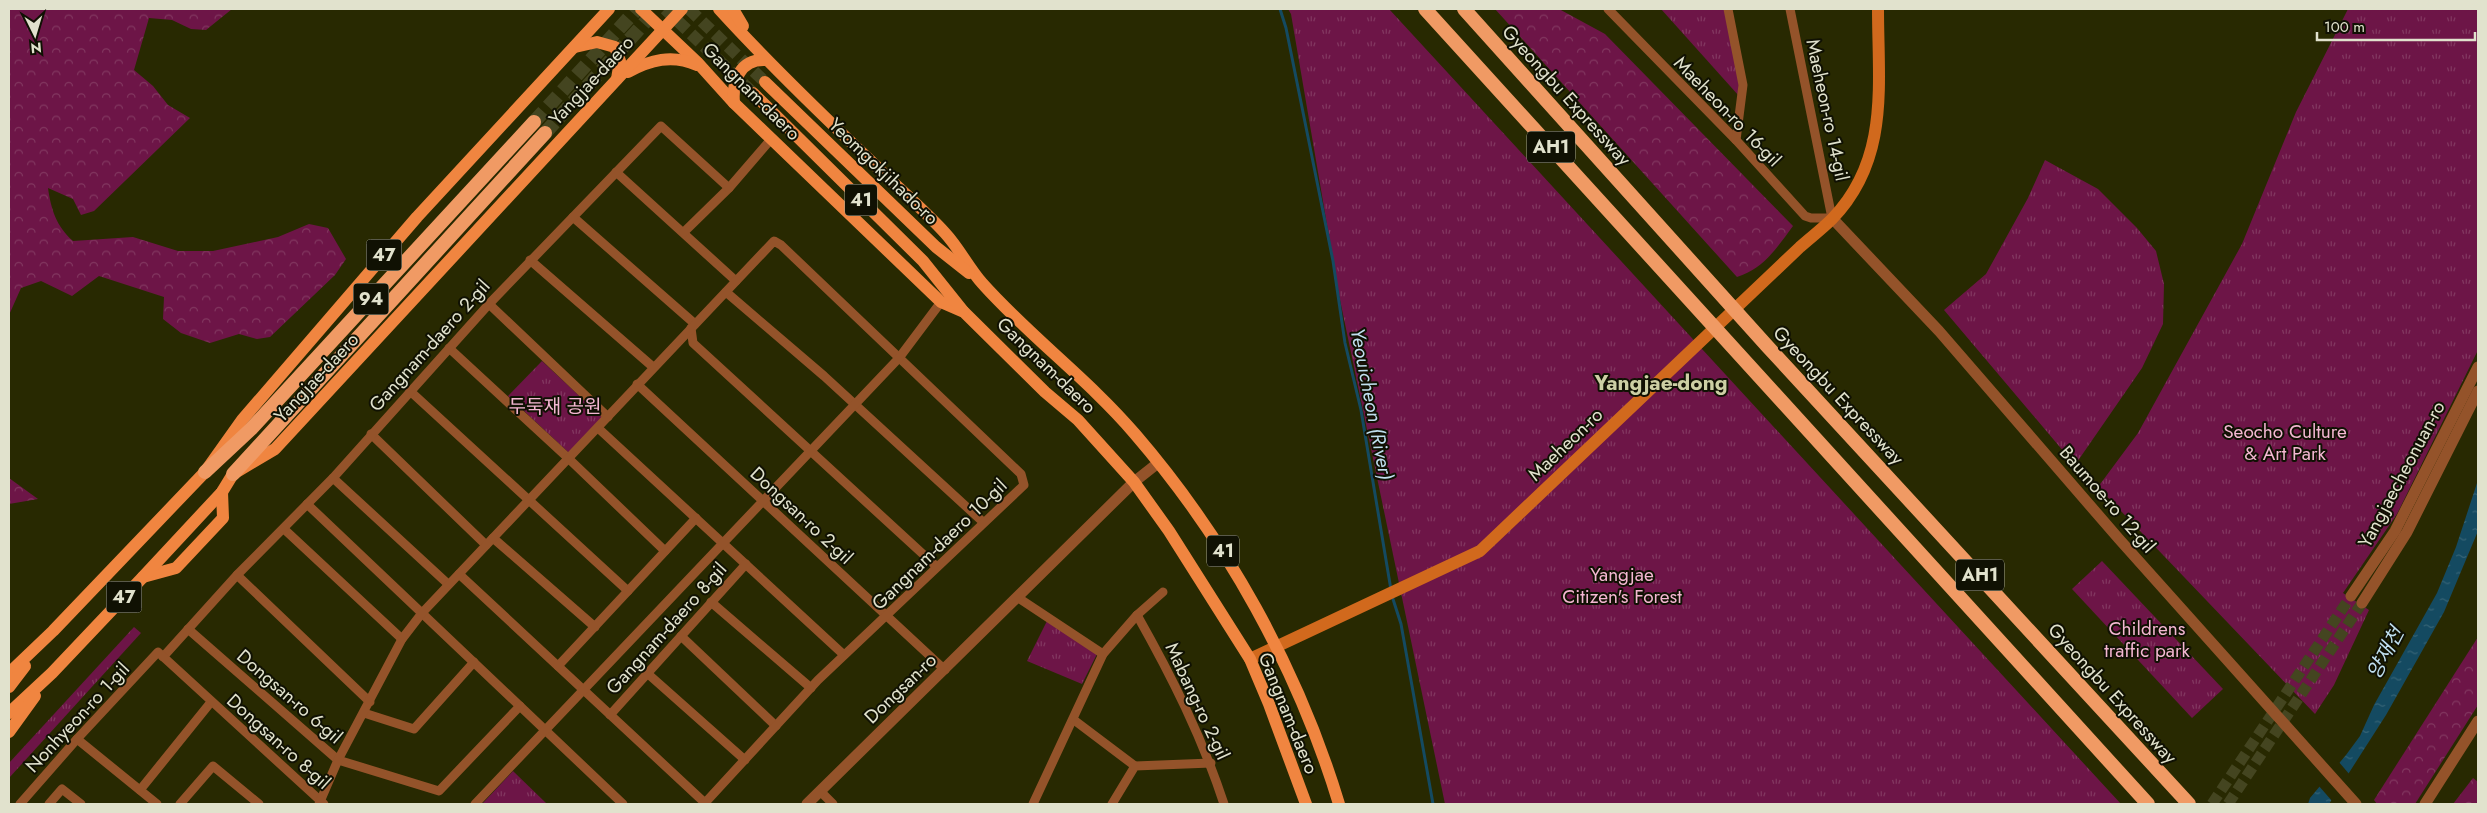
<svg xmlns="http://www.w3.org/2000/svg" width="2487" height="813" font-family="Jost,'Noto Sans KR',sans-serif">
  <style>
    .grass { fill: url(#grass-tufts) }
    .forest { fill: url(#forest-crowns) }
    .water { fill: url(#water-ripples) }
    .pier { fill: #282901 }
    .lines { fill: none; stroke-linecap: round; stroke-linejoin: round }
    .stream { stroke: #144a61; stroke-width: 3 }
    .tertiary-tunnel { stroke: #444520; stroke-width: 11; stroke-dasharray: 11 5.5; stroke-linecap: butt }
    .primary-tunnel { stroke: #444520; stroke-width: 12; stroke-dasharray: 12 6; stroke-linecap: butt }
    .trunk-tunnel { stroke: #444520; stroke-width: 14; stroke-dasharray: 14 7; stroke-linecap: butt }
    .minor { stroke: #94532a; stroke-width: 9 }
    .tertiary { stroke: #94532a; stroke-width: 11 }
    .secondary { stroke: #d1691d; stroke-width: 12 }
    .primary { stroke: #f08540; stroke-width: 12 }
    .trunk { stroke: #f09a64; stroke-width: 14 }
    .labels { text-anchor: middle; stroke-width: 4; stroke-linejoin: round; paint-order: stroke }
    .shield { fill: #101103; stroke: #a2a390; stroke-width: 1 }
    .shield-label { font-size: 18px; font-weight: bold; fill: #e1e2cd }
    .street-label { font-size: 19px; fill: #e1e2cd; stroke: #101103 }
    .park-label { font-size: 19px; fill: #f4b7d2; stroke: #101103 }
    .water-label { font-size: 20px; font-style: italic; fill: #c0dfef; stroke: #101103 }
    .quarter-label { font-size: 21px; font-weight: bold; fill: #cdcfa4; stroke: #101103 }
  </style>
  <defs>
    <pattern id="grass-tufts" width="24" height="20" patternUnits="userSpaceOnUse" patternTransform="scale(1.25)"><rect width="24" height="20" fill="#6d1547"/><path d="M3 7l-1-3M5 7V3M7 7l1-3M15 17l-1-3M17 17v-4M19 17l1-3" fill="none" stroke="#823760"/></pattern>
    <pattern id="forest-crowns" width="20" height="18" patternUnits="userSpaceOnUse" patternTransform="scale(1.25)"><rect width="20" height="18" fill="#6d1547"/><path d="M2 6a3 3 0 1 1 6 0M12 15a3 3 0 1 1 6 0" fill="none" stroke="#823760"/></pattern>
    <pattern id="water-ripples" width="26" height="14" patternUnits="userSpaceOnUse" patternTransform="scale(1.25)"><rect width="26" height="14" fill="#144a61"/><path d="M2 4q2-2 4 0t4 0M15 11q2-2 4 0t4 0" fill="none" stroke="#366476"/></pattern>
  </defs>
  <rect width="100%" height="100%" fill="#282901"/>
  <g class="grass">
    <path d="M1288 9H1389L2121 804H1445L1339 295 1291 14Z"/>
    <path d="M1661 9H1724L1740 84 1739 96Z"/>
    <path d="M2348 9H2478V350L2397 514 2343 593 2369 610 2334 685 2315 714 2098 487 2138 433 2242 244 2296 112Z"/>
    <path d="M2045 160 2098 189 2137 228 2156 251 2164 284 2163 324 2142 368 2075 465 1944 310 1986 274 2028 198Z"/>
    <path d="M542 361 603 418 569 453 508 396Z"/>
    <path d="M2102 561 2223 689 2192 718 2072 589Z"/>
    <path d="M1047 621 1097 654 1082 684 1027 661Z"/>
    <path d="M134 627 141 633 9 778V763Z"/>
    <path d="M513 771 547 804H482Z"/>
  </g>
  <g class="forest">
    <path d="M9 9H232L206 30 191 29 172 20 149 18 134 70 153 86 168 105 190 118 94 211 81 215 73 199 48 188C51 209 56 226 73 241L133 237 178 251H213L278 237 309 224 328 228 346 259 335 275 270 337 257 339 239 334 210 343 181 333 163 319 164 297 99 276 72 296 41 281 21 288 9 315Z"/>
    <path d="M1495 9H1559L1605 34 1793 226C1776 249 1764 268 1737 277Z"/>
    <path d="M9 478 38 499 9 504Z"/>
    <path d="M2478 637V705L2415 804H2377L2374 800Z"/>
    <path d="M2473 778 2478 782V804H2453Z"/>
  </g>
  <path class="water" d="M2478 480V531L2444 612 2386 715 2329 804H2308L2310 798 2346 755 2360 736 2374 705 2437 593 2456 547Z"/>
  <path class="pier" d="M2338 761 2350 775 2333 802 2318 785Z"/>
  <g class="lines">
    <g class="stream">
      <path d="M1280 9 1286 28 1333 261 1345 343 1361 410 1391 590"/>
      <path d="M1392 596 1401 624 1433 804"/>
    </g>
    <g class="tertiary-tunnel">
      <path d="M2212 804 2351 596"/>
      <path d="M2228 804 2362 603"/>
    </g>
    <g class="primary-tunnel">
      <path d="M665 9 753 93"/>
      <path d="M689 9 765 82"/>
    </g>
    <g class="trunk-tunnel">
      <path d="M534 122 637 9"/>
      <path d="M545 133 657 9"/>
    </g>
    <g class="minor">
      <path d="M1608 9 1736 140 1805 216 1811 218H1832L1790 9"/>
      <path d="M1728 9 1743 85 1736 140"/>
      <path d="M616 172 736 281"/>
      <path d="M573 217 695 324"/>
      <path d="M684 232 729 188 772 138"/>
      <path d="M530 260 653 367"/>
      <path d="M726 292 824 376 983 522"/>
      <path d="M489 304 608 417"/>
      <path d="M691 328 693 343 937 567"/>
      <path d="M449 348 568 458 665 551"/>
      <path d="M637 384 945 670"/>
      <path d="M410 391 628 591"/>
      <path d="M598 428 844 655"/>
      <path d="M371 434 486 545"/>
      <path d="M333 478 448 584"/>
      <path d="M307 504 623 804"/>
      <path d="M284 529 402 639"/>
      <path d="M493 538 595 627"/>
      <path d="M459 574 705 803"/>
      <path d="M237 575 370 702"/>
      <path d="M1017 597 1103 654"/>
      <path d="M711 602 811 688"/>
      <path d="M1137 615C1172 677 1202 737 1224 804"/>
      <path d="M188 629 338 760 439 791 520 706"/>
      <path d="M681 636 776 726"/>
      <path d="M163 657 237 575 333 478 489 304 661 126 729 188"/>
      <path d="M558 666 696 518"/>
      <path d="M647 673 745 760"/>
      <path d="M364 713 414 729 474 662"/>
      <path d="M610 715 746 564"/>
      <path d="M1074 720 1135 766"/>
      <path d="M77 739 157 804"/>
      <path d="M140 790 211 702"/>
      <path d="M820 791 833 804"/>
      <path d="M20 804 77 739 158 652 324 804"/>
      <path d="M49 804 62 789 81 804"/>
      <path d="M180 804 213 766 259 804"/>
      <path d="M319 804 338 760 402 639 422 613 774 241 781 245 1021 474 1024 485 818 680 704 804"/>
      <path d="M475 804 899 358 941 302"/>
      <path d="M1033 804 1103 654 1137 615 1163 592"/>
      <path d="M1112 804 1135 766 1211 763"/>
    </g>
    <g class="tertiary">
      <path d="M1832 218 1939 331 2119 539 2356 804"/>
      <path d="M2351 596 2395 531 2478 367"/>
      <path d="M2362 603 2407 532 2478 391"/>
      <path d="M807 804 1134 482 1158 463"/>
      <path d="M2425 804 2478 721"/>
    </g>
    <path class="secondary" d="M1250 659 1480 551 1800 247C1810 238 1822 229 1832 219 1890 159 1878 85 1878 9"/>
    <g class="primary">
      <path d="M641 9 697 62 734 103 941 302 964 312 1045 392 1078 420 1134 482 1169 531 1250 659 1269 704 1306 804"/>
      <path d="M719 9C769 64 821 114 875 165 898 188 923 209 945 233 959 248 968 267 982 283 1029 336 1088 379 1135 434 1227 541 1298 669 1339 804"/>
      <path d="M733 9 743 26"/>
      <path d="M575 47 597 42 615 47 620 61 617 79"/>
      <path d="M628 72C650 60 672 54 697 65"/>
      <path d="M765 82 936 247 969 273"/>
      <path d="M753 93 923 261 963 311"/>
      <path d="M734 103C732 81 740 59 765 60"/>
      <path d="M143 577 176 568 223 518 222 492"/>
      <path d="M9 673 53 631 205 472 242 420 417 217 609 9"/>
      <path d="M9 687 25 666"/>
      <path d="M9 713 52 673 143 577 222 492 233 474 275 449 682 9"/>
      <path d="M9 732 35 696"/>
    </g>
    <g class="trunk">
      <path d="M1425 9 2148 804"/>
      <path d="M1464 9 1768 347 2189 804"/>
      <path d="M205 472 251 429 534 122"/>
      <path d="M233 474 545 133"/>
    </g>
  </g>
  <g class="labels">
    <g class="shield">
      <rect x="1527" y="131.5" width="48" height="31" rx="4"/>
      <rect x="845" y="184.5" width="32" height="31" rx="4"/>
      <rect x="366.5" y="239.5" width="35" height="31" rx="4"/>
      <rect x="353.5" y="283.5" width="35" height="31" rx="4"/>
      <rect x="1207" y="535.5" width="32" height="31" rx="4"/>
      <rect x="1956" y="559.5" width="48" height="31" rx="4"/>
      <rect x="106.5" y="581.5" width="35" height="31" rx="4"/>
    </g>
    <g class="shield-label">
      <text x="1551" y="153">AH1</text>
      <text x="861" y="206">41</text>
      <text x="384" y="261">47</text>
      <text x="371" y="305">94</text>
      <text x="1223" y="557">41</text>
      <text x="1980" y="581">AH1</text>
      <text x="124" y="603">47</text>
    </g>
    <g class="street-label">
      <text transform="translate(591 80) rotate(-47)" y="7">Yangjae-daero</text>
      <text transform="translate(752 91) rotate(45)" y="7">Gangnam-daero</text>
      <text transform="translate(1567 95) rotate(48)" y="7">Gyeongbu Expressway</text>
      <text transform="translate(1828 110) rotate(78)" y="7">Maeheon-ro 14-gil</text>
      <text transform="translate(1728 111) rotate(46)" y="7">Maeheon-ro 16-gil</text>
      <text transform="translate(884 171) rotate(44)" y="7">Yeomgokjihado-ro</text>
      <text transform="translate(429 345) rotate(-48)" y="7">Gangnam-daero 2-gil</text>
      <text transform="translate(1047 365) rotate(44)" y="7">Gangnam-daero</text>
      <text transform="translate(316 377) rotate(-47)" y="7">Yangjae-daero</text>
      <text transform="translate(1839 395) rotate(47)" y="7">Gyeongbu Expressway</text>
      <text transform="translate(1565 444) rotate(-44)" y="7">Maeheon-ro</text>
      <text transform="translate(2401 474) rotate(-62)" y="7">Yangjaecheonuan-ro</text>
      <text transform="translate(2108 499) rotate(49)" y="7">Baumoe-ro 12-gil</text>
      <text transform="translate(802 515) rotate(43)" y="7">Dongsan-ro 2-gil</text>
      <text transform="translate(939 544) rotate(-44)" y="7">Gangnam-daero 10-gil</text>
      <text transform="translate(666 628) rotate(-48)" y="7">Gangnam-daero 8-gil</text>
      <text transform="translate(900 688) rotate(-44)" y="7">Dongsan-ro</text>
      <text transform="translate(2113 693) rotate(48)" y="7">Gyeongbu Expressway</text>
      <text transform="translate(290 696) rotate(41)" y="7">Dongsan-ro 6-gil</text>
      <text transform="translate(1198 701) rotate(65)" y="7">Mabang-ro 2-gil</text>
      <text transform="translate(1289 713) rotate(68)" y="7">Gangnam-daero</text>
      <text transform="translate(77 717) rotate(-47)" y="7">Nonhyeon-ro 1-gil</text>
      <text transform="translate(279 741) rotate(42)" y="7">Dongsan-ro 8-gil</text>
    </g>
    <g class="park-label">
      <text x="555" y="413">두둑재 공원</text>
      <text x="2285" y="438">Seocho Culture<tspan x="2285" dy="22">&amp; Art Park</tspan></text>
      <text x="1622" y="581">Yangjae<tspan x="1622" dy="22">Citizen's Forest</tspan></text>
      <text x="2147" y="635">Childrens<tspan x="2147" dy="22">traffic park</tspan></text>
    </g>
    <g class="water-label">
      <text transform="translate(1372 404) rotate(79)" y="7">Yeouicheon (River)</text>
      <text transform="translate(2385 653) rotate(-62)" y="7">양재천</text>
    </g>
    <g class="quarter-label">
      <text x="1661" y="390">Yangjae-dong</text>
    </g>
  </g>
  <rect width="2487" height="813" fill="none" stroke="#e1e2cd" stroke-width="20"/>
  <g transform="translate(35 35) rotate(175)" stroke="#101103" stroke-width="4" paint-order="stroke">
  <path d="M0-4L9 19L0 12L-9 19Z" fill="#e1e2cd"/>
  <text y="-8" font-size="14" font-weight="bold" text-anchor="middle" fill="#e1e2cd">N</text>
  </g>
  <path d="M2317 32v8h158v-8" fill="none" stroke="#e1e2cd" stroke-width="2.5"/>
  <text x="2324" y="32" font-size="15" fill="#e1e2cd" stroke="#101103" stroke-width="4" paint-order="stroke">100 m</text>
</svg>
